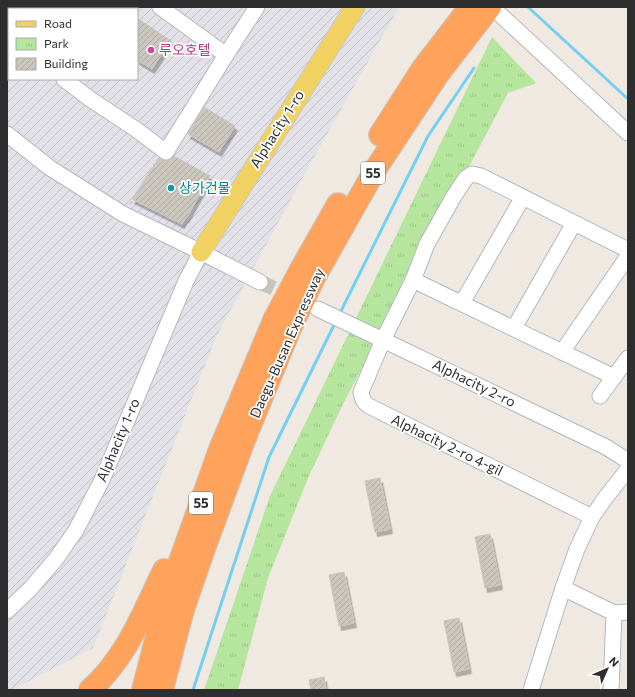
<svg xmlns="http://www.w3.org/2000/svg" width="635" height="697" font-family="Commissioner,'Noto Sans KR',sans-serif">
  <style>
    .industrial { fill: url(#industrial-furrows); fill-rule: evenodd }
    .park { fill: url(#park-tufts) }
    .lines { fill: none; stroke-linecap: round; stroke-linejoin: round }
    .stream { stroke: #75cff0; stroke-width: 3 }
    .building { fill: url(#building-hatch); stroke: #cbc5ba; filter: url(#shadow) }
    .minor-tunnel { stroke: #c8c4bd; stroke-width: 15; stroke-dasharray: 15 8; stroke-linecap: butt }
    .minor-casing { stroke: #b4b7c1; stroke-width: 17 }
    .major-casing { stroke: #c9c9c9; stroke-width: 21 }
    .highway-casing { stroke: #c9c9c9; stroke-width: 24 }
    .path { stroke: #c9c9c9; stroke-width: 2; stroke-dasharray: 3 2; stroke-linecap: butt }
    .minor { stroke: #fff; stroke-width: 15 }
    .major { stroke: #f2d163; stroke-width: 19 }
    .highway { stroke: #ffa35c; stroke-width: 22 }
    .hotel-dot { fill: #d1479c; stroke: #fff; stroke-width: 1.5 }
    .culture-dot { fill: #0f9aa8; stroke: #fff; stroke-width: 1.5 }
    .labels { text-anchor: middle; stroke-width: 3.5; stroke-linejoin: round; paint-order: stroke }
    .shield { fill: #fff; stroke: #6d6d6d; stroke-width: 1 }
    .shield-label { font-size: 13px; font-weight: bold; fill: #2e2e2e }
    .hotel-label { font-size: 14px; fill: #b23c85; stroke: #fff; text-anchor: start }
    .street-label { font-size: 14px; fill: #2e2e2e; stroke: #fff }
    .culture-label { font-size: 14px; fill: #0d838f; stroke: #fff; text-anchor: start }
  </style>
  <defs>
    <pattern id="industrial-furrows" width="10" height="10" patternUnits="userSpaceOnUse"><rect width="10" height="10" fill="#e3e1e8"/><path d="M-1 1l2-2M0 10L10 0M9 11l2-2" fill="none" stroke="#c3c1c7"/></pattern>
    <pattern id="park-tufts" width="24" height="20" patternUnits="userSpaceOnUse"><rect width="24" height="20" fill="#b6e59e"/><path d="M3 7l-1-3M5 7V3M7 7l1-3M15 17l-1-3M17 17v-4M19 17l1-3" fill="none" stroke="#9dc588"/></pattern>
    <pattern id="building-hatch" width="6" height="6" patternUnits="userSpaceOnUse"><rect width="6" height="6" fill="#cbc7bf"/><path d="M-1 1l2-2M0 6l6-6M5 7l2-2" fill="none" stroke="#afaba4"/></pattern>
    <filter id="shadow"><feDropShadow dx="2.5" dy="4.5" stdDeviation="0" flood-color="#0004"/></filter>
  </defs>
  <rect width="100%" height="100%" fill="#efe9e1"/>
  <path class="industrial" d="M7 7H399L309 166 217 335 93 648 12 690H7ZM9 9H137V79H9Z"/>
  <path class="park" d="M492 37 536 83 508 93 344 402 308 478 268 578 238 690H204L270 496Z"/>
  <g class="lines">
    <g class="stream">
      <path d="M528 7 628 99"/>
      <path d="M339 315 428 136 474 68"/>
      <path d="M193 690 269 457 336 321"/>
    </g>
  </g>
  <g class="building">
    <path d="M137 18 171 41 152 69 137 60Z"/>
    <path d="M204 107 235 126 219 152 188 134Z"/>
    <path d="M174 156 210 176 186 219 185 218 182 224 132 199 159 158 166 161 170 160Z"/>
    <path d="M380 478 390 529 375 532 365 481Z"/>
    <path d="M490 534 500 585 485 588 475 537Z"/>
    <path d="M344 572 354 623 339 626 329 575Z"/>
    <path d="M459 618 469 669 454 672 444 621Z"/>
    <path d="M324 677 326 690H311L309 680Z"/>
  </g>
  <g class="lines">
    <path class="minor-tunnel" d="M260 282 295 298"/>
    <g class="minor-casing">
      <g id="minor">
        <path d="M160 7 226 55"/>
        <path d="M492 7 628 133"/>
        <path d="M49 9 51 7"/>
        <path d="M7 53 9 51"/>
        <path d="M64 79 90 99 137 130 166 152 226 55 257 7"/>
        <path d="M7 134 50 168 123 214 201 252 260 282"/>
        <path d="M413 280 614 377"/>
        <path d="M462 303 523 197"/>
        <path d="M318 309 383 340 606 447 628 461"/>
        <path d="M514 328 574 223"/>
        <path d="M562 352 628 256"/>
        <path d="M600 396 628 358"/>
        <path d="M592 517 369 406C363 402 362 398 361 392L383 340 413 280 427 244 454 196 466 178 472 174 481 176 628 250"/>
        <path d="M563 588 614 613 628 612"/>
        <path d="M7 611 30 589 56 559 76 530 102 480 186 281 201 252"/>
        <path d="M531 690 563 588 577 549 592 517 606 497 628 469"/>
        <path d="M611 690 614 613"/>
      </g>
    </g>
    <g class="major-casing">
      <path id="major" d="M201 252 355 7"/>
    </g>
    <g class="highway-casing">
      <g id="highway">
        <path d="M380 135 423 68 470 7"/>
        <path d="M90 690C127 657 143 613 164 570"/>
        <path d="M143 690 166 600 220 449 274 320 301 269 338 204"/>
        <path d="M162 690 183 610 204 549 245 438 290 329 314 278 375 170 439 73 490 7"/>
      </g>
    </g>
    <path class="path" d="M130 204 157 160"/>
    <use href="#minor" class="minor"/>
    <use href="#major" class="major"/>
    <use href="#highway" class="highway"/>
  </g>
  <circle class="hotel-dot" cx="151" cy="50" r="4"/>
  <circle class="culture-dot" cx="171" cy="188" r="4"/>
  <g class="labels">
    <g class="shield">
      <rect x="361" y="162" width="24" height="22" rx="3"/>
      <rect x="189" y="492" width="24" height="22" rx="3"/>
    </g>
    <g class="shield-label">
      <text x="373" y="178">55</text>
      <text x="201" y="508">55</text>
    </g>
    <g class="hotel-label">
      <text x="159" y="55">루오호텔</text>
    </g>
    <g class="street-label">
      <text transform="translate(277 129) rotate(-58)" y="5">Alphacity 1-ro</text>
      <text transform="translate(287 343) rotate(-66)" y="5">Daegu-Busan Expressway</text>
      <text transform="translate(474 383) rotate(26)" y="5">Alphacity 2-ro</text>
      <text transform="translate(118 440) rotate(-67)" y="5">Alphacity 1-ro</text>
      <text transform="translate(447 445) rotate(26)" y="5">Alphacity 2-ro 4-gil</text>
    </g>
    <g class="culture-label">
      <text x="179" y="193">상가건물</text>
    </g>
  </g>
  <rect width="635" height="697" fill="none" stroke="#2e2e2e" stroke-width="16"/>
  <rect x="8" y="8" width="130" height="72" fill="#ffffff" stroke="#ababab"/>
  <rect x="16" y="21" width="20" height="6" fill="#f2d163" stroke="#ababab"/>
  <text x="44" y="28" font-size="12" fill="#2e2e2e">Road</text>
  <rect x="16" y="38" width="20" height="12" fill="url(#park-tufts)" stroke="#ababab"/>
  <text x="44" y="48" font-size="12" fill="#2e2e2e">Park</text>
  <rect x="16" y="58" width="20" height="12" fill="url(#building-hatch)" stroke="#ababab"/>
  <text x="44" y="68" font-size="12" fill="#2e2e2e">Building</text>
  <g transform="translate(607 669) rotate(45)" stroke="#ffffff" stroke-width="3" paint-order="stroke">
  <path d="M0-3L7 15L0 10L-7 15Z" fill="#2e2e2e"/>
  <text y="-6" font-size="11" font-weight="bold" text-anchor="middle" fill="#2e2e2e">N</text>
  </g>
</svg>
